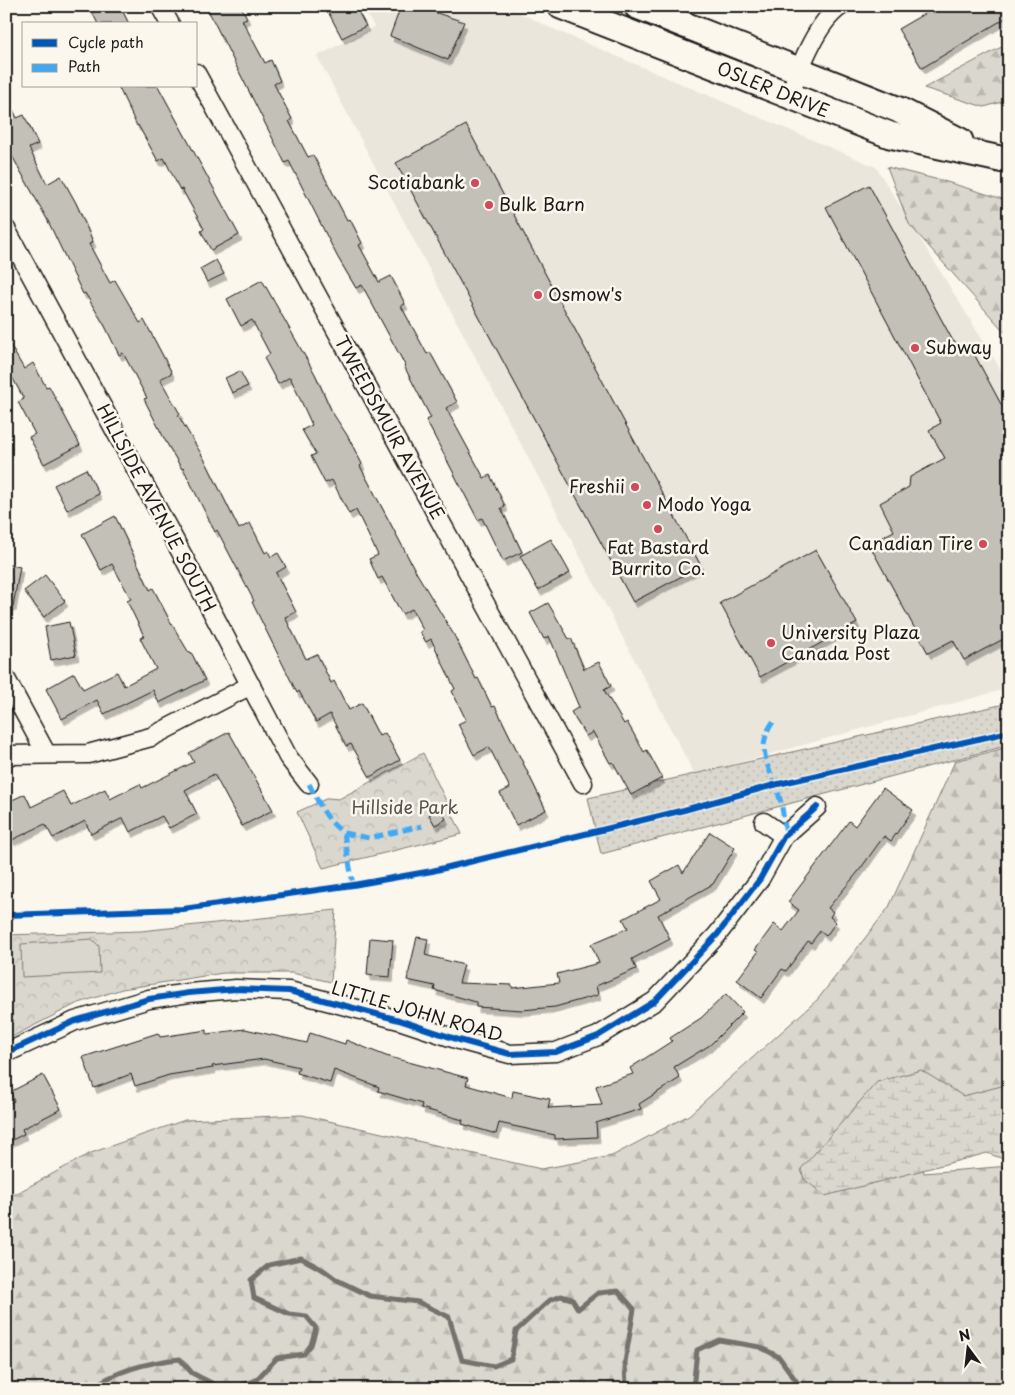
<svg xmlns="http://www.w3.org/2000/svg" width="1015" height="1395" font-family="'Playpen Sans',sans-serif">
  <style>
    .built { fill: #eae6dc }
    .grass { fill: url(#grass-dots); stroke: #7b7a75 }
    .forest { fill: url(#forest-firs); stroke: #7b7a75 }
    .wetland { fill: url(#wetland-marsh); stroke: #7b7a75 }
    .park { fill: url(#park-crowns); stroke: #7b7a75 }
    .garden { fill: #dad7ce; stroke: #7b7a75 }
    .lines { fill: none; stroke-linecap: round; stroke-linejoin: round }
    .stream { stroke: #74726e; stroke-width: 5 }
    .building { fill: #c3c0b8; stroke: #1c1c1c; filter: url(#shadow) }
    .street-casing { stroke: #1c1c1c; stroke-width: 21 }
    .secondary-casing { stroke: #1c1c1c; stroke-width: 29 }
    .street { stroke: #fbf7ec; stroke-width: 18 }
    .secondary { stroke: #fbf7ec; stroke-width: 25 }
    .quiet { stroke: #3fa9f5; stroke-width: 5; stroke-dasharray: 10 5; stroke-linecap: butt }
    .cycleway-casing { stroke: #fbf7ec; stroke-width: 9 }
    .cycleway { stroke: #0057b8; stroke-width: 6 }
    .poi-dot { fill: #d1495b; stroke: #fbf7ec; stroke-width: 2 }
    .labels { text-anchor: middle; stroke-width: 5; stroke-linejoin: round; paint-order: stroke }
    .street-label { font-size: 18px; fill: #1c1c1c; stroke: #fbf7ec }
    .poi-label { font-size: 18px; fill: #1c1c1c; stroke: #fbf7ec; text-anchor: start }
    .park-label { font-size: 18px; fill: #555451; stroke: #fbf7ec }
  </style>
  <defs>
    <pattern id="grass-dots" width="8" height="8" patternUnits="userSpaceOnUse" patternTransform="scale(1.25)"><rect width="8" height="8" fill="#dad7ce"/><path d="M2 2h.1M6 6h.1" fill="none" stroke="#bab8b0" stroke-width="1.8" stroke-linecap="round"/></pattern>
    <pattern id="forest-firs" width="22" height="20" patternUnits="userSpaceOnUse" patternTransform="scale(1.25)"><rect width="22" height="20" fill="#dad7ce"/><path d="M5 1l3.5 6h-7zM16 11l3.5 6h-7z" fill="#bab8b0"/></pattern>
    <pattern id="wetland-marsh" width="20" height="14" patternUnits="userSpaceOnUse" patternTransform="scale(1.25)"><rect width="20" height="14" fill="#dad7ce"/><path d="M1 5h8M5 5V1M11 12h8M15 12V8" fill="none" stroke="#bab8b0"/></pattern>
    <pattern id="park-crowns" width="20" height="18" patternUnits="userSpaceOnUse" patternTransform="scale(1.25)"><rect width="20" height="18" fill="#dad7ce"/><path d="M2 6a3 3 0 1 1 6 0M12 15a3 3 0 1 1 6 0" fill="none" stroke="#bab8b0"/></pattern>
    <filter id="shadow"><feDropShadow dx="3" dy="5.5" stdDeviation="0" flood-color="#0004"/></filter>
  </defs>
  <rect width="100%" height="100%" fill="#fbf7ec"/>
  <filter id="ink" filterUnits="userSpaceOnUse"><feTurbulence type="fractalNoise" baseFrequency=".02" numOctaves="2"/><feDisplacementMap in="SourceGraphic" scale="10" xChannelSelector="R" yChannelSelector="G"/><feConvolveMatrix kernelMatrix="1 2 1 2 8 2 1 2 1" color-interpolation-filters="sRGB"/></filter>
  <g filter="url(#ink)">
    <path class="built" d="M363 6H506L553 29 876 167 1009 383V688L695 775 317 56 374 27Z"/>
    <path class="grass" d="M1009 703V745L601 854 588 798Z"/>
    <g class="forest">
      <path d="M1009 43V100L984 107 924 88Z"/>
      <path d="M887 167 947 182 1009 201V337L909 224Z"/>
      <path d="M1009 747V1088L913 1123 924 1173 1009 1166V1389H6V1199L91 1153 185 1120 302 1115 541 1169 612 1156 689 1115 818 999 889 907 955 761Z"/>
    </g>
    <path class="wetland" d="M921 1070 963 1096 1009 1084V1161L987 1153 825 1196 804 1179 801 1169 877 1082Z"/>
    <g class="park">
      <path d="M423 753 462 834 323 868 297 812 328 798 339 799Z"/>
      <path d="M336 910 331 982 292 973H223L122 989 76 1004 6 1040V935L141 931Z"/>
    </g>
    <path class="garden" d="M92 939 99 946 100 973 22 977 21 944Z"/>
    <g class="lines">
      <g class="stream">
        <path d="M90 1389C117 1370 148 1362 180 1359L192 1373 223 1389"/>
        <path d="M228 1389 255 1381 277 1358 304 1354 311 1345 316 1328 306 1316 289 1314 254 1298 251 1280 269 1265 301 1258 325 1271 337 1280 370 1296 418 1302 449 1317 462 1360 494 1366 511 1359 516 1331 550 1300 561 1296 572 1299 578 1309 598 1293 618 1291 634 1309 625 1362 626 1389"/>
        <path d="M693 1389 697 1350 719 1340 760 1347 779 1357 802 1389"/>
      </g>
    </g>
    <g class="building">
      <path d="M89 6H120L129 24H98Z"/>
      <path d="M206 6H241L247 18 242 20 265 63 271 60 280 81 274 84 292 119 289 121 308 157 313 155 347 220 350 219 362 243 359 245 379 282 391 276 405 304 401 306 427 354 430 352 457 402 446 408 484 478 490 475 505 506 501 508 522 552 503 561 482 518 478 520 426 420 431 418 404 366 405 365 362 285 356 288 337 256 289 161 285 163Z"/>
      <path d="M325 6H355L366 26 342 38Z"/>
      <path d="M401 6H416L464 22 448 60 390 36Z"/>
      <path d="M926 6H1009V16L922 68 898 29 929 11Z"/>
      <path d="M118 86H158L239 235 211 250 201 231 204 229 182 189 180 190 164 158 158 161 138 125 137 126Z"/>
      <path d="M6 96 17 118 24 115 38 144 29 148 47 184 61 176 76 203 93 242 89 244 110 283 115 280 140 323 144 320 172 373 160 379 180 414 178 415 206 462 239 529 250 523 265 553 268 551 271 557 278 553 286 567 276 573 296 612 285 617 306 659 317 654 331 683 334 681 349 710 362 703 379 736 385 733 400 760 370 777 351 744 346 746 330 714 316 722 299 691 297 693 252 602 254 601 217 530 215 532 183 468 182 469 166 442 144 399 147 398 123 353 119 355 105 326 85 293 83 294 47 219 6 145Z"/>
      <path d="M466 125 701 566 633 602 396 163Z"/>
      <path d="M869 185 953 341 973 352 1009 419V636L964 660 953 640 928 653 869 544 894 531 880 503 909 487 910 477 945 458 929 430 941 423 826 207Z"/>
      <path d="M216 260 224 274 207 282 200 269Z"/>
      <path d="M262 280 315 374 332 412 347 435 362 464 360 466 416 572 454 635 476 679 478 678 492 707 495 706 546 810 516 825 500 793 510 788 489 747 474 755 458 724 466 720 452 691 455 689 431 639 426 642 420 632 423 630 412 609 402 614 382 577 378 579 369 559 378 555 356 510 349 514 332 480 325 483 311 456 316 454 302 430 312 425 290 377 278 384 264 358 270 354 252 320 241 326 227 299Z"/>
      <path d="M6 338 24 369 33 363 46 387 49 386 80 445 44 464 29 437 35 434 18 402 24 399 6 366Z"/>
      <path d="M240 371 248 386 232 393 225 378Z"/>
      <path d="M86 469 99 494 67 510 54 485Z"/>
      <path d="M115 516 150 590 153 588 170 621 189 653 191 652 205 680 159 703 153 690 104 714 97 700 62 719 46 689 74 673 83 689 117 672 124 686 156 669 140 638 144 636 127 601 131 599 112 564 101 570 82 534Z"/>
      <path d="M551 539 570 573 538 590 520 556Z"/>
      <path d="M816 550 857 623 760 677 720 603Z"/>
      <path d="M6 564 20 567 13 606 6 605Z"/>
      <path d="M45 575 65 601 44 617 24 591Z"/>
      <path d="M548 603 569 639 571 638 584 669 599 662 611 686 604 690 624 724 627 722 644 752 647 750 662 778 631 795 613 762 610 763 593 732 586 736 571 712 579 707 549 636 544 639 530 613Z"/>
      <path d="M69 622 76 655 51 660 45 627Z"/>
      <path d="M229 732 273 810 242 826 214 774 185 790 197 814 169 828 162 816 130 832 123 818 91 834 85 821 53 838 45 824 12 840 6 829V803L25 794 31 807 63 791 71 806 105 789 110 799 140 784 142 788 194 762 189 753Z"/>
      <path d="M883 788 913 810 891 841 884 836 858 872 828 908 833 912 830 917 836 922 826 936 820 931 811 943 808 941 786 971 782 969 761 998 737 980 758 952 755 950 774 924 783 931 799 910 788 902 849 821 855 826Z"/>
      <path d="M440 808 446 819 435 825 429 815Z"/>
      <path d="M710 832 735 848 713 884 658 915 670 939 632 959 636 969 596 986 598 995 555 1007 522 1010 476 1007V1002L434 990 435 986 407 980 417 937 428 939 425 955 464 965 459 983 512 985V988L559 983 557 974 599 963 591 944 628 928 623 919 661 899 651 881 679 865 683 873Z"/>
      <path d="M370 938 393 940 390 977 367 975Z"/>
      <path d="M726 994 743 1012 710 1045 674 1067 680 1078 639 1104 641 1109 596 1123 597 1137 555 1139V1135L499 1123 496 1134 462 1124 463 1120 421 1108 422 1104 378 1091 379 1087 334 1070 330 1083 297 1073 299 1067 264 1059 212 1066 213 1068 169 1075 135 1086 131 1074 94 1088 83 1057 158 1033 160 1037 207 1030V1034L245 1029 307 1043 310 1033 345 1044 346 1040 386 1056 468 1078 466 1085 512 1098 513 1091 550 1099 548 1108 602 1105 596 1086 633 1074 630 1068 672 1041 670 1038 701 1018Z"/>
      <path d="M43 1075 61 1109 22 1129 24 1134 6 1143V1104L14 1101 10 1092Z"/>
    </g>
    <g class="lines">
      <g class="street-casing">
        <g id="street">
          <path d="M160 6 170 24"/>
          <path d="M196 73 583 783"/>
          <path d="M789 97C799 70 816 22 841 6"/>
          <path d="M6 229 183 556 288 757 309 784"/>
          <path d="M6 679 46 753"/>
          <path d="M6 755 88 754 151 737 251 685"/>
          <path d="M764 822 784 836"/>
          <path d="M6 1053 75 1021 149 999 189 993 236 989 289 991 399 1020 459 1040 510 1054 556 1052 598 1036 655 1001 717 935 760 879 784 836 817 807"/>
        </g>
      </g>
      <g class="secondary-casing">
        <g id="secondary">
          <path d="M561 6 890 135 1009 161"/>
          <path d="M637 6 899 110 960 141"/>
        </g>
      </g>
      <use href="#street" class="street"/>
      <use href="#secondary" class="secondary"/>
      <g class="quiet">
        <path d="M773 722C753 750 772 770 780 799 783 810 784 822 786 834"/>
        <path d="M309 784C319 803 326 821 344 833L353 885"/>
        <path d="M344 833 369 838 422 826"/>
      </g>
      <g class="cycleway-casing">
        <g id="cycleway">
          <path d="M6 915 183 909 353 885 432 871 684 810 774 785 1009 732"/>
          <path d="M6 1053 75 1021 149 999 189 993 236 989 289 991 399 1020 459 1040 510 1054 556 1052 598 1036 655 1001 717 935 760 879 784 836 817 807"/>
        </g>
      </g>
      <use href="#cycleway" class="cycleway"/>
    </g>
  </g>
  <g class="poi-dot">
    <circle cx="475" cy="183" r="5"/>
    <circle cx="489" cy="205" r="5"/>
    <circle cx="538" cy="295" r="5"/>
    <circle cx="915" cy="348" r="5"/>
    <circle cx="635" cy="487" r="5"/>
    <circle cx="647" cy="505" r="5"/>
    <circle cx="658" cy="529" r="5"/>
    <circle cx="983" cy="544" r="5"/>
    <circle cx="771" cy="643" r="5"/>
  </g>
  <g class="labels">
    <g class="street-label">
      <text transform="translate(773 90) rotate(22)" y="6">OSLER DRIVE</text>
      <text transform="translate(389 428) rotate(61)" y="6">TWEEDSMUIR AVENUE</text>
      <text transform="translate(156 508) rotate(62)" y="6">HILLSIDE AVENUE SOUTH</text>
      <text transform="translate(417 1012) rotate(16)" y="6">LITTLE JOHN ROAD</text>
    </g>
    <g class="poi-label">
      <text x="465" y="189" text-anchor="end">Scotiabank</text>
      <text x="499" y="211">Bulk Barn</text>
      <text x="548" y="301">Osmow's</text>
      <text x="925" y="354">Subway</text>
      <text x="625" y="493" text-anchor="end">Freshii</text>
      <text x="657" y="511">Modo Yoga</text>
      <text x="973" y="550" text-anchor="end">Canadian Tire</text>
      <text x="658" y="554" text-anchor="middle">Fat Bastard<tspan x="658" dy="21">Burrito Co.</tspan></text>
      <text x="781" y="639">University Plaza<tspan x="781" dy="21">Canada Post</tspan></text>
    </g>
    <g class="park-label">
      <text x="405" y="814">Hillside Park</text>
    </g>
  </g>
  <rect width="1015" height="1395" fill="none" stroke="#fbf7ec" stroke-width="25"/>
  <rect x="12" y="12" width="990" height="1370" fill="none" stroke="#1c1c1c" stroke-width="2" filter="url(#ink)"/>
  <rect x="22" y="22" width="175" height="65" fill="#fbf7ec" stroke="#a29f99"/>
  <rect x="32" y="39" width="25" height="8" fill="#0057b8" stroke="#a29f99"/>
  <text x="68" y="48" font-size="15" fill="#1c1c1c">Cycle path</text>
  <rect x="32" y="64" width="25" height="8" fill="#3fa9f5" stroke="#a29f99"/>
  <text x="68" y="72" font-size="15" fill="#1c1c1c">Path</text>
  <g transform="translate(968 1348) rotate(345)" stroke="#fbf7ec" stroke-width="4" paint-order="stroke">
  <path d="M0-4L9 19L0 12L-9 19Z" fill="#1c1c1c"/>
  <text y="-8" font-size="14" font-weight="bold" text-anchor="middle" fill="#1c1c1c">N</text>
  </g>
</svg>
